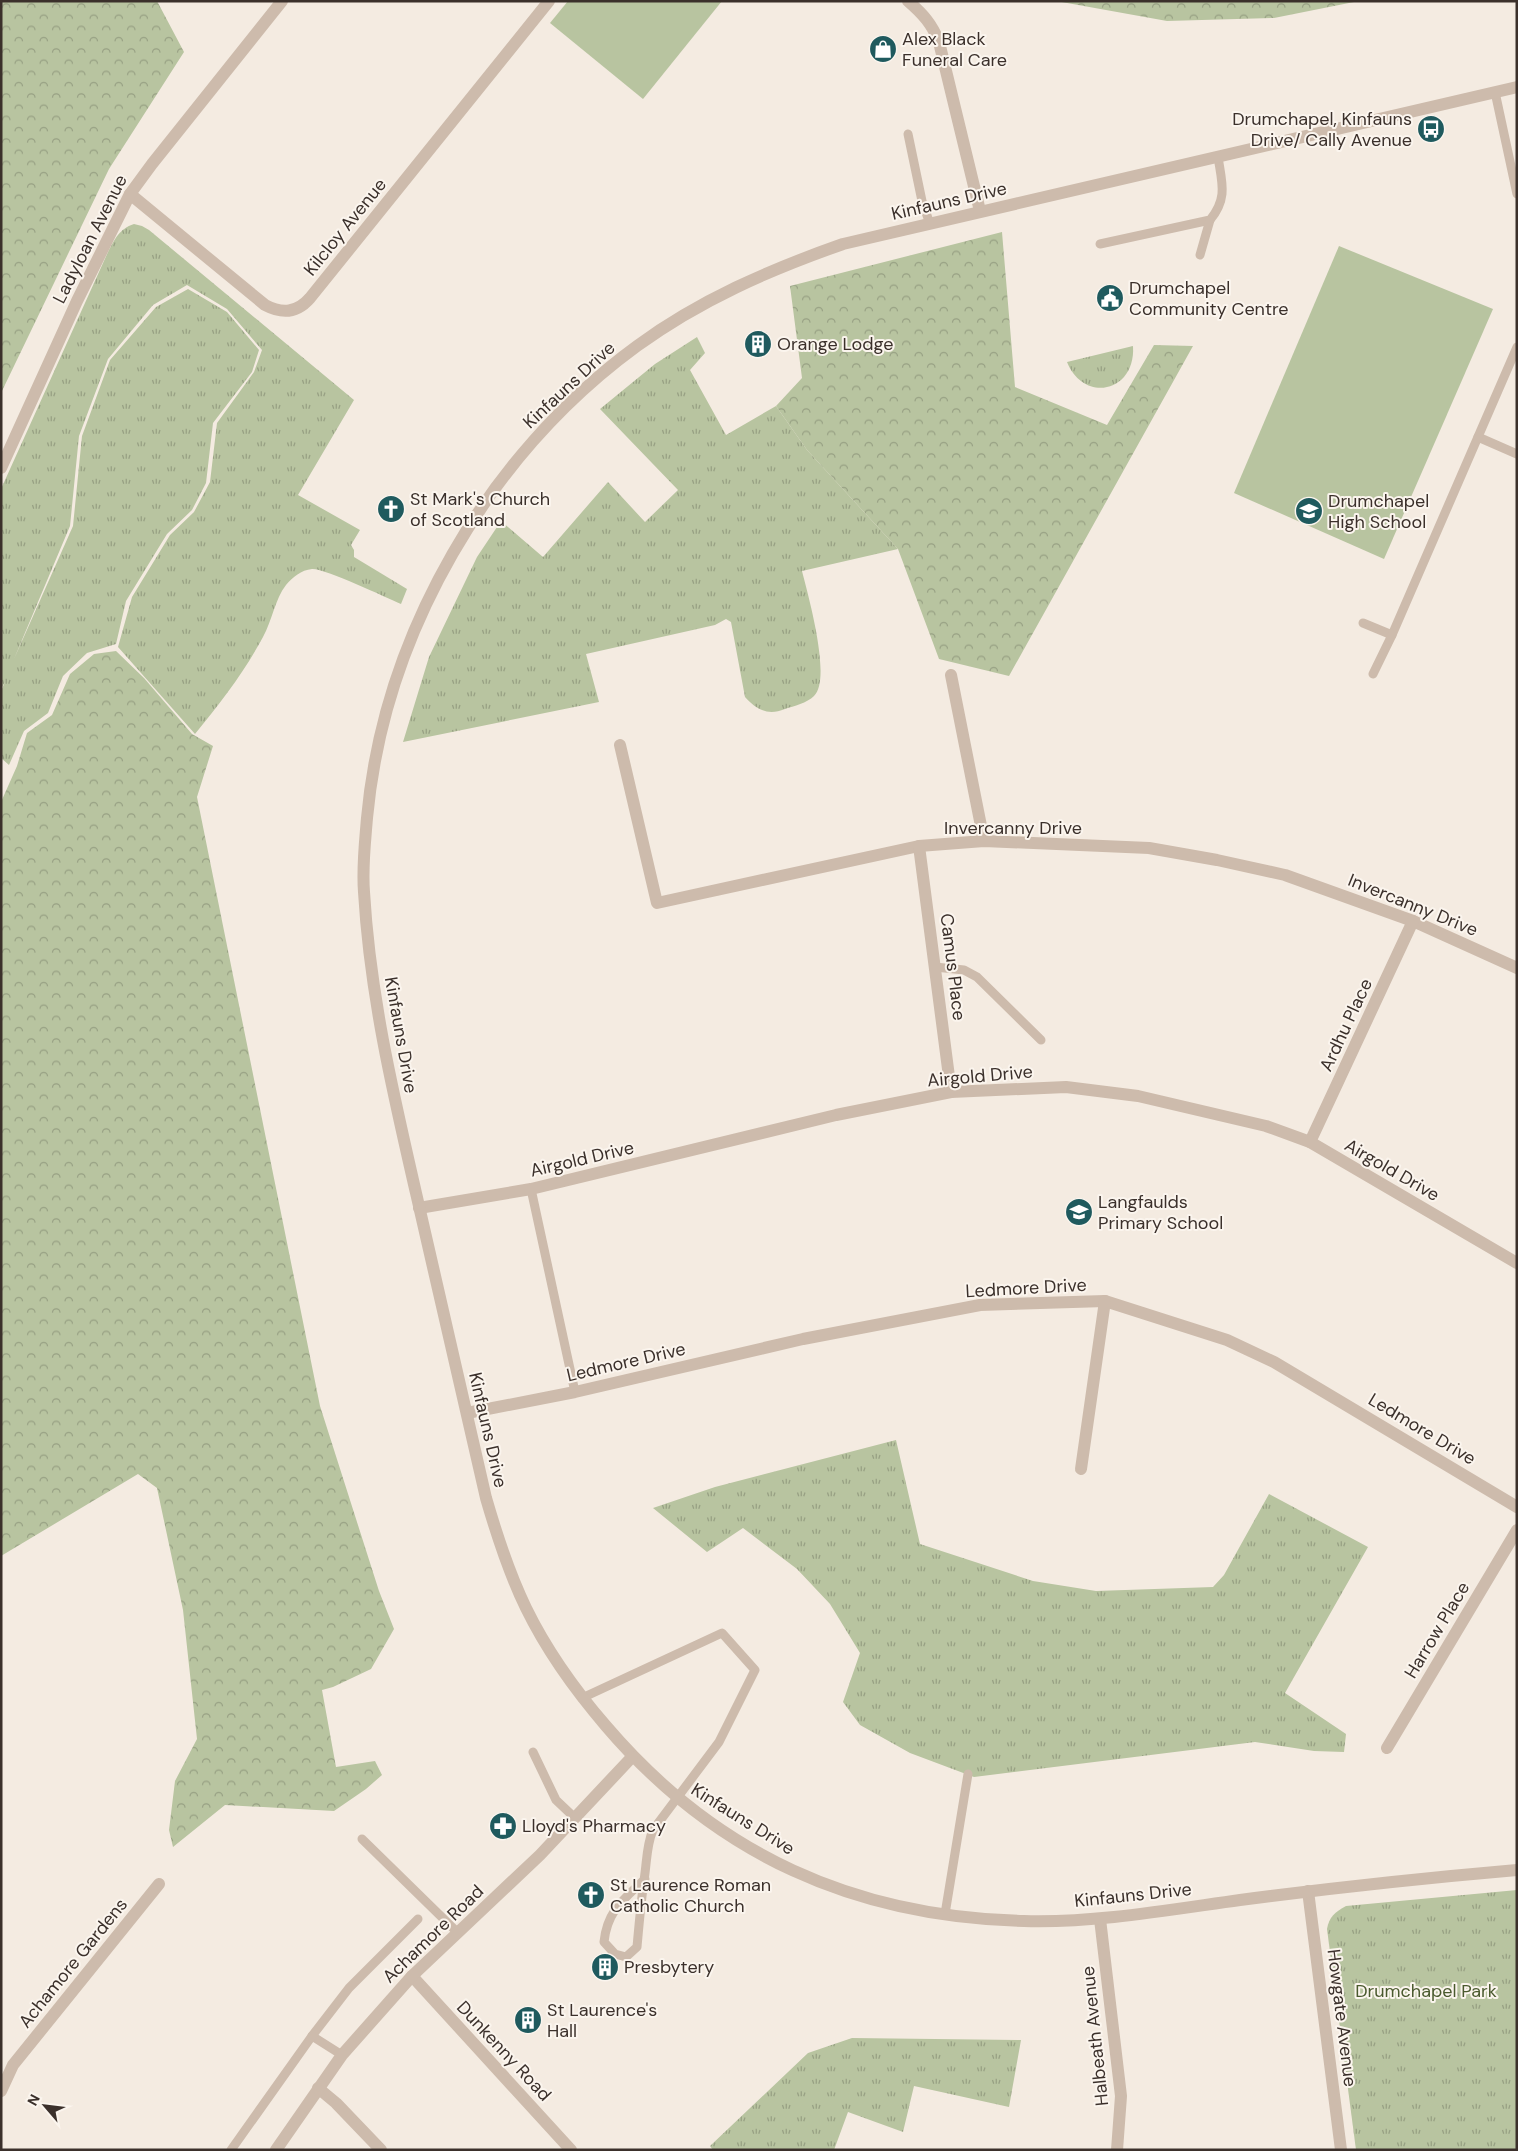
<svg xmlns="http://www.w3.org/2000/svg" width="1518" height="2151" font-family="'DM Sans',sans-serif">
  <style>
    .grass { fill: url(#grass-tufts) }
    .forest { fill: url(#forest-crowns) }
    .pitch { fill: #b8c4a0 }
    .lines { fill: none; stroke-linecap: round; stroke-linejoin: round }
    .service { stroke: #cdbbac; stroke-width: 9 }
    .minor { stroke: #cdbbac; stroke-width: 12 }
    .tertiary { stroke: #cdbbac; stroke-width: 12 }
    .labels { text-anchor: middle; stroke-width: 4; stroke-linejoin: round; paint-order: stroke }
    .poi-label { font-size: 18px; fill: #3b302b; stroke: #fbf5ee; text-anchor: start }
    .street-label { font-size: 18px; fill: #3b302b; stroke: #fbf5ee }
    .park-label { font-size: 18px; fill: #4a5a2e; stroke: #fbf5ee }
  </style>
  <defs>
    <pattern id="grass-tufts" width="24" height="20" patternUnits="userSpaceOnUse" patternTransform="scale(1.25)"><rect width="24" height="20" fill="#b8c4a0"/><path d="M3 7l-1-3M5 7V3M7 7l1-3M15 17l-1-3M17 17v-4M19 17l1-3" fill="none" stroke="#97a083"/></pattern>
    <pattern id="forest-crowns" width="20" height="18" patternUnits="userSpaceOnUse" patternTransform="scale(1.25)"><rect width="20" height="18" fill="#b8c4a0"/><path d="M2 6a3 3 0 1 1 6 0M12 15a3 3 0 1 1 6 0" fill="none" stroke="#97a083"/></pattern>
  </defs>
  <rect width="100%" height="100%" fill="#f4ebe1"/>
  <g class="grass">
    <path d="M134 224 142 226 149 230 354 400 298 495 360 530 351 545 354 550V557L407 589 401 604C385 597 324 568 312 569 301 570 293 577 286 585 275 599 272 621 263 637 243 674 221 702 195 734L118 647 132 597 170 535 194 512 210 482 217 423 254 372 262 350 227 309 187 285 153 305 108 359 79 436 70 526 14 659 73 526 82 436 110 360 156 307 188 289 227 312 259 350 252 372 213 423 206 483 192 510 167 534 126 601 116 644 87 653 63 676 48 713 24 731 9 765 1 758V691L5 682 1 689V489L108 252C115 239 119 229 134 224Z"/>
    <path d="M697 337 705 353 690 370 726 435 776 406 807 450 898 549 802 571C808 595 832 679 814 696 807 703 794 706 785 709 768 716 757 710 745 697L731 622 726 619 715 625 586 654 599 702 403 742 429 657 477 557 501 521 543 557 608 482 645 522 678 490 600 409 655 364Z"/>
    <path d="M1133 346C1136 392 1084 404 1067 362Z"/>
    <path d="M896 1440 920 1544 1033 1581 1096 1591 1213 1587 1224 1575 1269 1494 1368 1547 1285 1693 1346 1734 1344 1752 1314 1751 1255 1742 974 1777 910 1753 860 1725 843 1702 860 1653 830 1604 797 1569 743 1528 707 1552 653 1508 715 1487Z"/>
    <path d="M1517 1890V2150H1356L1327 1929C1329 1917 1335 1912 1346 1906Z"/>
    <path d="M852 2038 1021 2040 1009 2107 914 2086 903 2132 848 2112 834 2150H713L710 2146 808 2053Z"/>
  </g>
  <g class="forest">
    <path d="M1 1H157L184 52 109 169 1 393Z"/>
    <path d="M1056 1H1359L1274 18 1167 21Z"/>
    <path d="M1002 232 1015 387 1107 425 1154 345 1193 346 1009 676 939 659 898 549 807 450 776 406 802 378 790 286Z"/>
    <path d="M116 651 144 678 192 734 213 746 197 797 320 1406 379 1591 394 1629 371 1669 333 1687 322 1690 336 1767 375 1761 382 1775 366 1789 334 1811 225 1805 173 1847 169 1830 175 1781 197 1739 183 1610 157 1488 138 1474 1 1556V802L17 766 27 733 52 715 70 674 94 654Z"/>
  </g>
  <g class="pitch">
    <path d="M568 1H722L643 99 550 23Z"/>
    <path d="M1339 246 1493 309 1384 559 1234 493Z"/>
  </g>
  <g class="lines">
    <g class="service">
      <path d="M1495 92 1517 194"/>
      <path d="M908 134 922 201 930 224"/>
      <path d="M1100 244 1210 220C1228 198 1222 183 1218 157"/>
      <path d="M1200 255 1210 220"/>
      <path d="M1478 437 1517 454"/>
      <path d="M1363 623 1392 635"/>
      <path d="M1373 674 1392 635 1517 347"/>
      <path d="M935 967 964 970 977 977 1041 1040"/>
      <path d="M531 1189 575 1392"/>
      <path d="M582 1698 722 1633 755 1670 719 1742 653 1830C646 1846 647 1863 644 1880 641 1902 639 1925 637 1947L626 1957 615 1954 604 1942C607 1911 623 1900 645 1879"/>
      <path d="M533 1752 556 1800 575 1818"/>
      <path d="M362 1839 457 1932"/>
      <path d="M945 1914 968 1774"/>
      <path d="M312 2036 342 2055"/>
      <path d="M231 2150 312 2036 349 1988 418 1919"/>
    </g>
    <g class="minor">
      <path d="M130 194 265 305C282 314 297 313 310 298L549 1"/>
      <path d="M1 468 77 301 130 194 152 164 282 1"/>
      <path d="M951 675 984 841"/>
      <path d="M620 745 657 903 919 846 984 841 1149 848 1217 860 1285 875 1413 921 1517 968"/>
      <path d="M919 846 951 1092"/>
      <path d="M1310 1142 1413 921"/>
      <path d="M419 1208 531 1189 836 1115 951 1092 1066 1087 1138 1096 1266 1126 1310 1142 1517 1263"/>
      <path d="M467 1413 575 1392 803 1339 980 1305 1105 1301 1227 1340 1274 1362 1517 1507"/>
      <path d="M1081 1469 1105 1301"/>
      <path d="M1387 1748 1517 1530"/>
      <path d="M1308 1891 1341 2150"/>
      <path d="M1100 1919 1121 2096 1117 2150"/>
      <path d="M412 1976 571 2150"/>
      <path d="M318 2088 336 2103 381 2150"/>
      <path d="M1 2091 13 2065 159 1884"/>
    </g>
    <g class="tertiary">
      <path d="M908 1C923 14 932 24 939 42L980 211"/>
      <path d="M1517 87 843 244C769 270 700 300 637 346 488 455 384 634 367 818 365 843 362 867 364 892 370 995 393 1093 416 1193 439 1295 463 1396 486 1498 497 1536 509 1573 526 1608 547 1651 575 1690 606 1726 716 1855 855 1917 1024 1921 1096 1923 1168 1910 1240 1900 1332 1888 1424 1878 1517 1870"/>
      <path d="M276 2150 342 2055 412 1976 540 1855 632 1757"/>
    </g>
  </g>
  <defs>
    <g id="shop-disc" transform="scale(1.4375)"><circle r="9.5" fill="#1f5a5e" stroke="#fbf5ee"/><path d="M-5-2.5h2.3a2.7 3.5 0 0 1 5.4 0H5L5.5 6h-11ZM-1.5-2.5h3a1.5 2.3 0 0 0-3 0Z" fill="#fff"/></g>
    <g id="bus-disc" transform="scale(1.4375)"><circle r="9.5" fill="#1f5a5e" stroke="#fbf5ee"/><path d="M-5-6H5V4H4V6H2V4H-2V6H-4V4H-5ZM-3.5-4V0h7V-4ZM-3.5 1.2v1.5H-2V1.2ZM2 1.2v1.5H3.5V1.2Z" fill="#fff"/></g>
    <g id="civic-disc" transform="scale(1.4375)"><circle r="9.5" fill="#1f5a5e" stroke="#fbf5ee"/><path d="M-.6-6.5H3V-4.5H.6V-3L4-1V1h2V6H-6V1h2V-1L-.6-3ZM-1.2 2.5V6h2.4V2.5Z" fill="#fff"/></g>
    <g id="building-disc" transform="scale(1.4375)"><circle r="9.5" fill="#1f5a5e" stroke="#fbf5ee"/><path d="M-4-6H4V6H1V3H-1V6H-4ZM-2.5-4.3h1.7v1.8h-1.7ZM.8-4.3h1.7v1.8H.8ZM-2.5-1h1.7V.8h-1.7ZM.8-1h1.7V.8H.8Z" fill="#fff"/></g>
    <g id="church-disc" transform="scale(1.4375)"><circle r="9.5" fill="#1f5a5e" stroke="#fbf5ee"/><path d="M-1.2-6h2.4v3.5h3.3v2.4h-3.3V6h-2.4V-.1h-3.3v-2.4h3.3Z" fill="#fff"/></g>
    <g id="school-disc" transform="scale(1.4375)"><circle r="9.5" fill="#1f5a5e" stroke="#fbf5ee"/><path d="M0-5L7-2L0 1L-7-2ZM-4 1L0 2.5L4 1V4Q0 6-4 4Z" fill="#fff"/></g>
    <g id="pharmacy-disc" transform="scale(1.4375)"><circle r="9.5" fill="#1f5a5e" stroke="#fbf5ee"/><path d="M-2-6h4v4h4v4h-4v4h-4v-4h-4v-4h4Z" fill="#fff"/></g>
  </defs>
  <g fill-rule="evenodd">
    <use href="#shop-disc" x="883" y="49"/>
    <use href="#bus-disc" x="1431" y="129"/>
    <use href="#civic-disc" x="1110" y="298"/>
    <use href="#building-disc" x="758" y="344"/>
    <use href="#church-disc" x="391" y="509"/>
    <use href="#school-disc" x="1309" y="511"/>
    <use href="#school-disc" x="1079" y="1212"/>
    <use href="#pharmacy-disc" x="503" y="1826"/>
    <use href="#church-disc" x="591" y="1895"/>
    <use href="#building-disc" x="605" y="1967"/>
    <use href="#building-disc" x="528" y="2020"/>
  </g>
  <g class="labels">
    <g class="poi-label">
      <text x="902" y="45">Alex Black<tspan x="902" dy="21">Funeral Care</tspan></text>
      <text x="1412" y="125" text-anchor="end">Drumchapel, Kinfauns<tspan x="1412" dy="21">Drive/ Cally Avenue</tspan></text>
      <text x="1129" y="294">Drumchapel<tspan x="1129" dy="21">Community Centre</tspan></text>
      <text x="777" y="350">Orange Lodge</text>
      <text x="410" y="505">St Mark's Church<tspan x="410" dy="21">of Scotland</tspan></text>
      <text x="1328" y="507">Drumchapel<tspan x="1328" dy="21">High School</tspan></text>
      <text x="1098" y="1208">Langfaulds<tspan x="1098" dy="21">Primary School</tspan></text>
      <text x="522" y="1832">Lloyd's Pharmacy</text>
      <text x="610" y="1891">St Laurence Roman<tspan x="610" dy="21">Catholic Church</tspan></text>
      <text x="624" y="1973">Presbytery</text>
      <text x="547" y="2016">St Laurence's<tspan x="547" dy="21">Hall</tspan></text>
    </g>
    <g class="street-label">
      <text transform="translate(949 201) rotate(-13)" y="6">Kinfauns Drive</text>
      <text transform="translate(345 227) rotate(-51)" y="6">Kilcloy Avenue</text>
      <text transform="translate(90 239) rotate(-63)" y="6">Ladyloan Avenue</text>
      <text transform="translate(569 385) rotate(-43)" y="6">Kinfauns Drive</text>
      <text x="1013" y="834">Invercanny Drive</text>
      <text transform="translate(1413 905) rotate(22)" y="6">Invercanny Drive</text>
      <text transform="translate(953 967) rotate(83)" y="6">Camus Place</text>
      <text transform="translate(1346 1025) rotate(-65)" y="6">Ardhu Place</text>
      <text transform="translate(401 1035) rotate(80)" y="6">Kinfauns Drive</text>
      <text transform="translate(980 1076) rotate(-5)" y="6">Airgold Drive</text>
      <text transform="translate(582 1159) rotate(-13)" y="6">Airgold Drive</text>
      <text transform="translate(1392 1170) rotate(30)" y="6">Airgold Drive</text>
      <text transform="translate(1026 1288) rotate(-3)" y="6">Ledmore Drive</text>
      <text transform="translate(626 1362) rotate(-13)" y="6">Ledmore Drive</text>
      <text transform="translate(1422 1429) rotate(31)" y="6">Ledmore Drive</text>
      <text transform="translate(488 1430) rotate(77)" y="6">Kinfauns Drive</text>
      <text transform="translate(1437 1630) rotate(-59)" y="6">Harrow Place</text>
      <text transform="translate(743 1819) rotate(32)" y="6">Kinfauns Drive</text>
      <text transform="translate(1133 1895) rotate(-6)" y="6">Kinfauns Drive</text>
      <text transform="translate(433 1934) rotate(-44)" y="6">Achamore Road</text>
      <text transform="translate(73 1963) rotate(-51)" y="6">Achamore Gardens</text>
      <text transform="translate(1342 2018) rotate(83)" y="6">Howgate Avenue</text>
      <text transform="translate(1095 2036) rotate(-96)" y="6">Halbeath Avenue</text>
      <text transform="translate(504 2051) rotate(47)" y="6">Dunkenny Road</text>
    </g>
    <g class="park-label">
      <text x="1426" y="1997">Drumchapel Park</text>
    </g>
  </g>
  <rect width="1518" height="2151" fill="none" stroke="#3b302b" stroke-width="5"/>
  <g transform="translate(45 2106) rotate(298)" stroke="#fbf5ee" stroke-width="4" paint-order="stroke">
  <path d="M0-4L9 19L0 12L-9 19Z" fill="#3b302b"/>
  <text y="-8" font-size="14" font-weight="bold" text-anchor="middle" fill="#3b302b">N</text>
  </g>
</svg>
